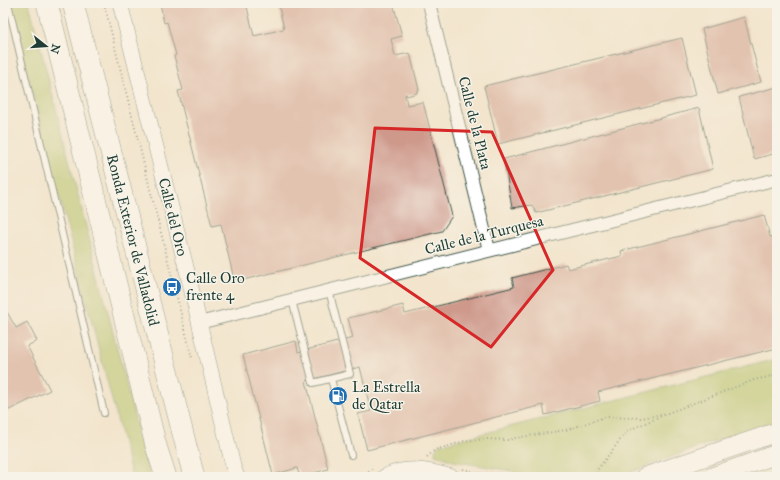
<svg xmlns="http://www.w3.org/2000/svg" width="780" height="480" font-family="'IM FELL Great Primer',serif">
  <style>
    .green { fill: #adc164; stroke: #667f4c }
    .building { fill: #ce998b }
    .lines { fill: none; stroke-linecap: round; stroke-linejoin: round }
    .service-casing { stroke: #3f564b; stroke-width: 8 }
    .minor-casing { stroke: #3f564b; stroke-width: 14 }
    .tertiary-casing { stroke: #3f564b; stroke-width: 16 }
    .trunk-casing { stroke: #3f564b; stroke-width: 20 }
    .motorway-casing { stroke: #3f564b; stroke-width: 22 }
    .path { stroke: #3f564b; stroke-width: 2; stroke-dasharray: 1 3; stroke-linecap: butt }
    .service { stroke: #fff; stroke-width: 6 }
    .minor { stroke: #fff; stroke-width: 12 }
    .tertiary { stroke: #fff; stroke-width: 15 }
    .trunk { stroke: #fff; stroke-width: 19 }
    .motorway { stroke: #fff; stroke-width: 21 }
    .marked { fill: none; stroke: #d62828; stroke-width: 3; stroke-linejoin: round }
    .labels { text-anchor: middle; stroke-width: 3; stroke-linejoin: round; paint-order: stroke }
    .street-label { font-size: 15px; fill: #1f3d34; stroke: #f7f3e8 }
    .poi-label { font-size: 15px; fill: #1f3d34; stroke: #f7f3e8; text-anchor: start }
  </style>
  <rect width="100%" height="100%" fill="#f7f3e8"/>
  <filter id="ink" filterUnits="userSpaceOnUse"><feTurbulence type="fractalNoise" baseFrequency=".025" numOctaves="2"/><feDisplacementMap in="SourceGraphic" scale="8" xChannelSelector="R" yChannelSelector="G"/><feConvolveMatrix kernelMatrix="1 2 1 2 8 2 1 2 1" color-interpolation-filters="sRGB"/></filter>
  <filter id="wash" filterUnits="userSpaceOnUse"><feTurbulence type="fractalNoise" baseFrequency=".012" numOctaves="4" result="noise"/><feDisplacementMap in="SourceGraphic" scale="16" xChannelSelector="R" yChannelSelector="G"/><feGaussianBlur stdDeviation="0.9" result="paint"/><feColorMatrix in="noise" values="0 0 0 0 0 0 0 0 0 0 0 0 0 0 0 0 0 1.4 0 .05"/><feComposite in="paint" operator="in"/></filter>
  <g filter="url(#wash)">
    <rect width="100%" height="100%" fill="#f3e5cd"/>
    <g class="green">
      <path d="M9 3H29L150 477H132Z"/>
      <path d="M777 359V421L701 446 618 477H524L512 471 453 461 435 454V450L438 445Z"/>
    </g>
    <g id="blocks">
      <g class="building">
        <path d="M160 3H246L254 36 284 29 278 3H305L306 8 328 3H393L402 36 391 39 395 56 410 53 419 90 417 91V93L407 96 406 94H405L407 105 423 102 452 216 442 231 239 281 234 279 221 224 212 226 178 91 183 90 174 56 176 55 167 22 164 23Z"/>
        <path d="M744 17 761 82 718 94 702 29Z"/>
        <path d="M682 38 696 95 498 144 484 86Z"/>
        <path d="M777 87V153L754 159 739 97Z"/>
        <path d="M699 108 713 169 536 213 532 205 512 208 504 159Z"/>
        <path d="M764 215 770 237 777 235V348L598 392 600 401 545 415 543 405 367 450 358 414 371 411 360 367 306 381 328 469 300 477 297 468 273 475 243 355 296 341 298 352 353 338 348 318 403 305 405 314 514 287 512 278 566 264 568 269 622 256 621 251Z"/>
        <path d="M3 305 16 328 27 322 37 341 27 346 50 390 3 413Z"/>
      </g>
    </g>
  </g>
  <g filter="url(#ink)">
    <use href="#blocks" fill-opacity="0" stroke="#3f564b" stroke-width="1"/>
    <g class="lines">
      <g class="service-casing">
        <g id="service">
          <path d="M8 3 104 413"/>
          <path d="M292 300 313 383 350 374 329 290"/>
          <path d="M331 379 351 455"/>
          <path d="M773 477 777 476"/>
        </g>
      </g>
      <g class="minor-casing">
        <g id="minor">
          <path d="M429 3 489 250"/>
          <path d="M199 323 777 179"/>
        </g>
      </g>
      <g class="tertiary-casing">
        <g id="tertiary">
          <path d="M120 3 189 279 233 466 237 477"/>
          <path d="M384 477C406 465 429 470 452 477"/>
        </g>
      </g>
      <g class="trunk-casing">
        <g id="trunk">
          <path d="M645 477 777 432"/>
          <path d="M712 477 777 454"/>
        </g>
      </g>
      <g class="motorway-casing">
        <g id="motorway">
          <path d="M47 3 156 446 166 477"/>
          <path d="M73 3 194 477"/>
        </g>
      </g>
      <g class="path">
        <path d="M104 3 192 358"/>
        <path d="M427 457 435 450 465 441 487 439 508 440 515 438 566 430 605 417 642 418 668 413"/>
        <path d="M463 469 478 473H500L511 477"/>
        <path d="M362 477 372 469"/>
        <path d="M596 477 598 469 627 431 668 413 754 380 777 375"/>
      </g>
      <use href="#service" class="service"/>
      <use href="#minor" class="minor"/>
      <use href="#tertiary" class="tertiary"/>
      <use href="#trunk" class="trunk"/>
      <use href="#motorway" class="motorway"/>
    </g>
  </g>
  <path d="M0 0H780V480H0ZM375 128 492 132 553 270 491 347 360 258Z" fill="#f3e5cd" fill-opacity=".55" fill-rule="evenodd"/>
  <path class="marked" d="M375 128 492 132 553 270 491 347 360 258Z"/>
  <defs>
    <g id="bus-disc" transform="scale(1)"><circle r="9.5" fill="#1f6fb2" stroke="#f7f3e8"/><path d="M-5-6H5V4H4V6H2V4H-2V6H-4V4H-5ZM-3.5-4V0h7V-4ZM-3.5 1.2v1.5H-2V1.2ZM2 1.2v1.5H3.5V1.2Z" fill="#fff"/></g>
    <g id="fuel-disc" transform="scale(1)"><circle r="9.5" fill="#1f6fb2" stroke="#f7f3e8"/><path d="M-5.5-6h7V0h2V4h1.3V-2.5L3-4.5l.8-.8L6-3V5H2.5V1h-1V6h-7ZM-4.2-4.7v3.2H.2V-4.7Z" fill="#fff"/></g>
  </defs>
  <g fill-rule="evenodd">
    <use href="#bus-disc" x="172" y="287"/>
    <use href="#fuel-disc" x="338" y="396"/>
  </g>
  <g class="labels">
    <g class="street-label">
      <text transform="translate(475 123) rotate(76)" y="5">Calle de la Plata</text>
      <text transform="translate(173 217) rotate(76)" y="5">Calle del Oro</text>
      <text transform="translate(484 235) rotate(-14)" y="5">Calle de la Turquesa</text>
      <text transform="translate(133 240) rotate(76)" y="5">Ronda Exterior de Valladolid</text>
    </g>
    <g class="poi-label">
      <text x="186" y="283">Calle Oro<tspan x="186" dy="17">frente 4</tspan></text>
      <text x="352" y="392">La Estrella<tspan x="352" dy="17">de Qatar</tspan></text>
    </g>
  </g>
  <rect width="780" height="480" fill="none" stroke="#f7f3e8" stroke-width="16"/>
  <g transform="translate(46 46) rotate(107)" stroke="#f7f3e8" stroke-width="3" paint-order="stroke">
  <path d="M0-3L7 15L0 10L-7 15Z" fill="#1f3d34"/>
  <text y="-6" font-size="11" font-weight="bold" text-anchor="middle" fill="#1f3d34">N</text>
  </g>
</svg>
